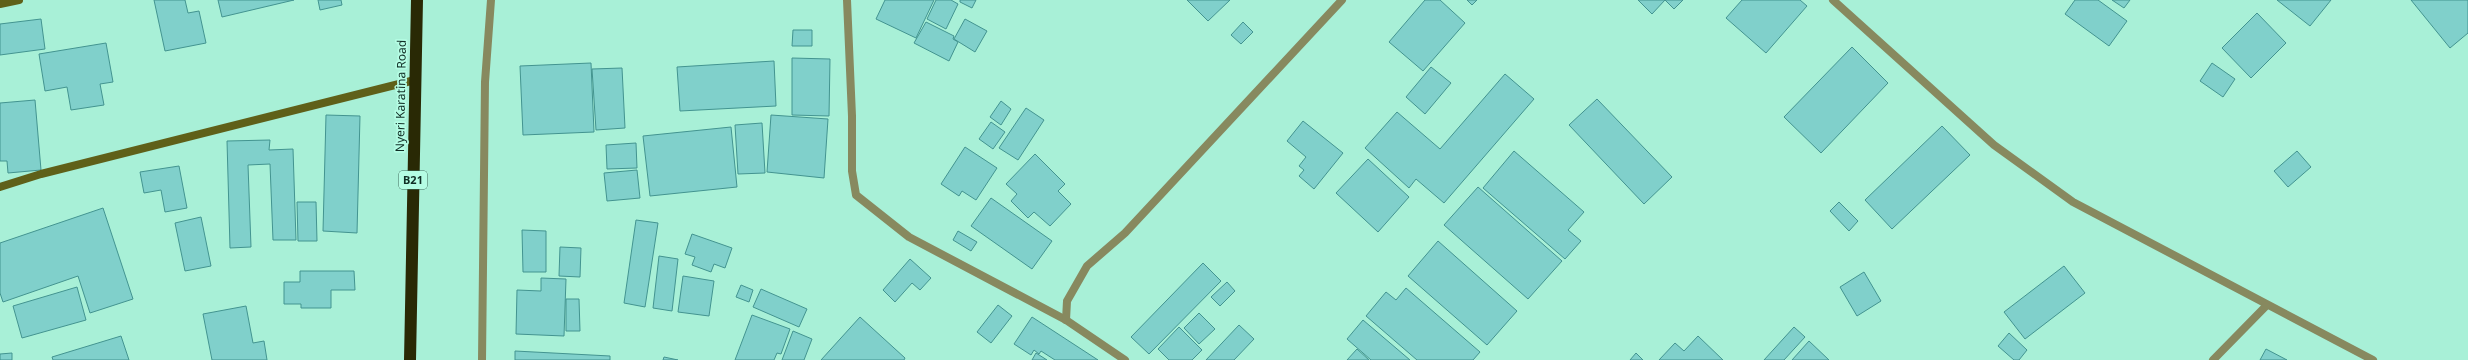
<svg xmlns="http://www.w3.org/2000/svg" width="2468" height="360" font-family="'Noto Sans',sans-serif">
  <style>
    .building { fill: #80d0cb; stroke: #439490 }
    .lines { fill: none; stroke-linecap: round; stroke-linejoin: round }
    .street { stroke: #87895f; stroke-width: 8 }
    .secondary { stroke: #5f6019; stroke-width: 8 }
    .highway { stroke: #292905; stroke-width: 12 }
    .labels { text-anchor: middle; stroke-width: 3.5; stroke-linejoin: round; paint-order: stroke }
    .shield { fill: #b5fde4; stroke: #426c5e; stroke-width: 1 }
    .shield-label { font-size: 11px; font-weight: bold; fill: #102e25 }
    .street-label { font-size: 12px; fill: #102e25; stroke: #b5fde4 }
  </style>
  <rect width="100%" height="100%" fill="#a8f0d7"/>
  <g class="building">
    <path d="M154 0H185L188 13 199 11 206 43 165 51Z"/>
    <path d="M218 0H294L222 17Z"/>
    <path d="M318 0H341L342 5 320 10Z"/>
    <path d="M885 0H934L916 38 876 19Z"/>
    <path d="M936 0H951L958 4 946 29 927 19Z"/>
    <path d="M960 0H976L972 8 960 2Z"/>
    <path d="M1187 0H1230L1208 21Z"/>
    <path d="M1425 0H1440L1465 23 1423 71 1389 42Z"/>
    <path d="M1467 0H1477L1472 5Z"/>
    <path d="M1638 0H1683L1674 9 1665 0 1652 14Z"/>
    <path d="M1742 0H1800L1807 6 1766 53 1726 18Z"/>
    <path d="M2075 0H2098L2127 21 2109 46 2065 14Z"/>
    <path d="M2112 0H2130L2124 8Z"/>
    <path d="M2277 0H2331L2310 26Z"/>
    <path d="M2411 0H2468V33L2450 48Z"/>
    <path d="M2257 13 2286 43 2251 78 2222 48Z"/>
    <path d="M41 19 45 49 0 55V24Z"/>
    <path d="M965 19 987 31 975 52 954 39Z"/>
    <path d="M926 22 954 36 953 39 958 42 949 61 914 43Z"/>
    <path d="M1243 22 1253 32 1241 44 1231 35Z"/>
    <path d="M793 30H812V46H792Z"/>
    <path d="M106 43 113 82 100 84 104 105 71 110 67 87 45 91 39 54Z"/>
    <path d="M1852 47 1888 83 1821 153 1784 117Z"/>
    <path d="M792 58 830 59 829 116 792 115Z"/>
    <path d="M774 61 776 106 680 111 677 67Z"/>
    <path d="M591 63 594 132 523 135 520 66Z"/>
    <path d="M2212 63 2235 79 2223 97 2200 81Z"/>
    <path d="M1431 67 1451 83 1425 114 1406 97Z"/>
    <path d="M622 68 625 128 596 130 592 69Z"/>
    <path d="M1505 74 1534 99 1444 203 1416 179 1409 188 1365 148 1397 112 1440 149Z"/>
    <path d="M1597 99 1672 177 1644 204 1569 125Z"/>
    <path d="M35 100 41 170 8 173 7 161H0V103Z"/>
    <path d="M1001 101 1011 109 1001 125 990 117Z"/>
    <path d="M1026 108 1044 120 1018 160 999 148Z"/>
    <path d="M326 115 360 116 357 233 323 231Z"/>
    <path d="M771 115 828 119 824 178 767 172Z"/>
    <path d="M1303 121 1343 153 1314 189 1299 176 1304 170 1299 166 1306 157 1287 141Z"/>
    <path d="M991 122 1005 132 993 149 979 139Z"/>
    <path d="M762 123 765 173 738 174 735 125Z"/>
    <path d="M1942 126 1970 155 1892 229 1865 200Z"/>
    <path d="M731 127 737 187 650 196 643 136Z"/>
    <path d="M270 140 269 150 293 149 296 240H273L270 164 248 165 251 247 230 248 227 141Z"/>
    <path d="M636 143 637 168 607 169 606 145Z"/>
    <path d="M965 147 997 168 976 200 962 191 959 196 941 184Z"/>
    <path d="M1514 151 1584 212 1568 230 1581 241 1565 259 1483 188Z"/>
    <path d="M2297 151 2311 167 2288 187 2274 171Z"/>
    <path d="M1035 154 1065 184 1058 191 1071 204 1050 226 1034 212 1028 218 1011 201 1017 194 1006 184Z"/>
    <path d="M1368 159 1409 197 1378 232 1336 193Z"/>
    <path d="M179 166 187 208 165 212 161 190 144 193 140 172Z"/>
    <path d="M637 170 640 198 607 201 604 173Z"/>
    <path d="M1478 187 1562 261 1528 299 1444 225Z"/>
    <path d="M991 198 1052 241 1032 269 971 226Z"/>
    <path d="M297 202H316L317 241H298Z"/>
    <path d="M1839 202 1858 221 1849 231 1830 211Z"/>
    <path d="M103 208 133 299 90 313 78 276 3 302 0 293V243Z"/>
    <path d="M201 217 211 266 185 271 175 223Z"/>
    <path d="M636 220 658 223 645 307 624 303Z"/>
    <path d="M522 230 546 231V272H523Z"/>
    <path d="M958 231 977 242 971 251 953 240Z"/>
    <path d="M692 234 732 248 725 268 714 264 711 272 692 265 695 257 685 254Z"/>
    <path d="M1438 241 1517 311 1487 345 1408 276Z"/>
    <path d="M560 247 581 248 580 277 559 276Z"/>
    <path d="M659 256 678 259 672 311 653 308Z"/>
    <path d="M910 259 931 278 920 290 912 283 895 302 883 290Z"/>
    <path d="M1203 263 1221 281 1149 354 1131 337Z"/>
    <path d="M2064 266 2085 293 2025 339 2004 312Z"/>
    <path d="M300 271H354L355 290H331V308H301V304H284V282H300Z"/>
    <path d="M1864 272 1881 301 1857 316 1840 287Z"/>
    <path d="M683 276 714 281 709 316 678 312Z"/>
    <path d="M541 278 566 279 564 336 516 334 517 290 541 291Z"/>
    <path d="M1227 282 1235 291 1220 306 1211 297Z"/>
    <path d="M741 285 753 290 749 302 736 297Z"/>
    <path d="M77 287 86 320 22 338 13 306Z"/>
    <path d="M1406 288 1480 352 1473 360H1417L1366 316 1386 292 1396 300Z"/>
    <path d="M761 289 807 309 799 327 753 307Z"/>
    <path d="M566 299H579L580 331H566Z"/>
    <path d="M998 305 1012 316 991 343 977 332Z"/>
    <path d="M246 306 253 343 264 341 267 360H212L203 314Z"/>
    <path d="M1199 313 1215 329 1199 344 1184 328Z"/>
    <path d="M752 315 790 329 781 354 777 353 774 360H735Z"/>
    <path d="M860 317 905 358 904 360H821Z"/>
    <path d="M1032 317 1098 360H1055L1041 351 1039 354 1034 350 1031 355 1014 344Z"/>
    <path d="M1363 320 1410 360H1371L1347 339Z"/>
    <path d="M1239 325 1254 339 1234 360H1206Z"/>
    <path d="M1179 327 1202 350 1192 360H1169L1158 349Z"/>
    <path d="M1794 327 1805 337 1784 360H1764Z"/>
    <path d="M793 331 812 339 804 360H782Z"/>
    <path d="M2009 333 2027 350 2019 360H2014L1998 346Z"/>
    <path d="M121 336 129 360H53L52 357Z"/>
    <path d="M1698 336 1723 360H1659L1675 343 1684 351Z"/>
    <path d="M1809 341 1829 360H1792Z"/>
    <path d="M1357 349 1369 360H1347Z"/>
    <path d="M2266 349 2287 360H2260Z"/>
    <path d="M515 351 610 356V360H515Z"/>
    <path d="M12 353V360H0V354Z"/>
    <path d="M1036 353 1047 360H1032Z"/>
    <path d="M1636 353 1643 360H1630Z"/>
    <path d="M664 357 678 360H663Z"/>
  </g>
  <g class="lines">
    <g class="street">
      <path d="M847 0 852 116V171L856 195 909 237 1066 320 1125 360"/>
      <path d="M1833 0 1994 145 2073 202 2373 360"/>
      <path d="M1066 320 1067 301 1087 266 1125 233 1342 0"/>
      <path d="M482 360 485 82 491 0"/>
      <path d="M2213 360 2266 306"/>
    </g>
    <g class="secondary">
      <path d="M0 4 19 0"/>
      <path d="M0 187 41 174 415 80"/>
    </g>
    <path class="highway" d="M410 360 417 0"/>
  </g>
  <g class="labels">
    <rect class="shield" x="399" y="171" width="28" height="18" rx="3"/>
    <g class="shield-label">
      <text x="413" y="184">B21</text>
    </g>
    <g class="street-label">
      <text transform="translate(401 96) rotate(-89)" y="4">Nyeri Karatina Road</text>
    </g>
  </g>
</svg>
